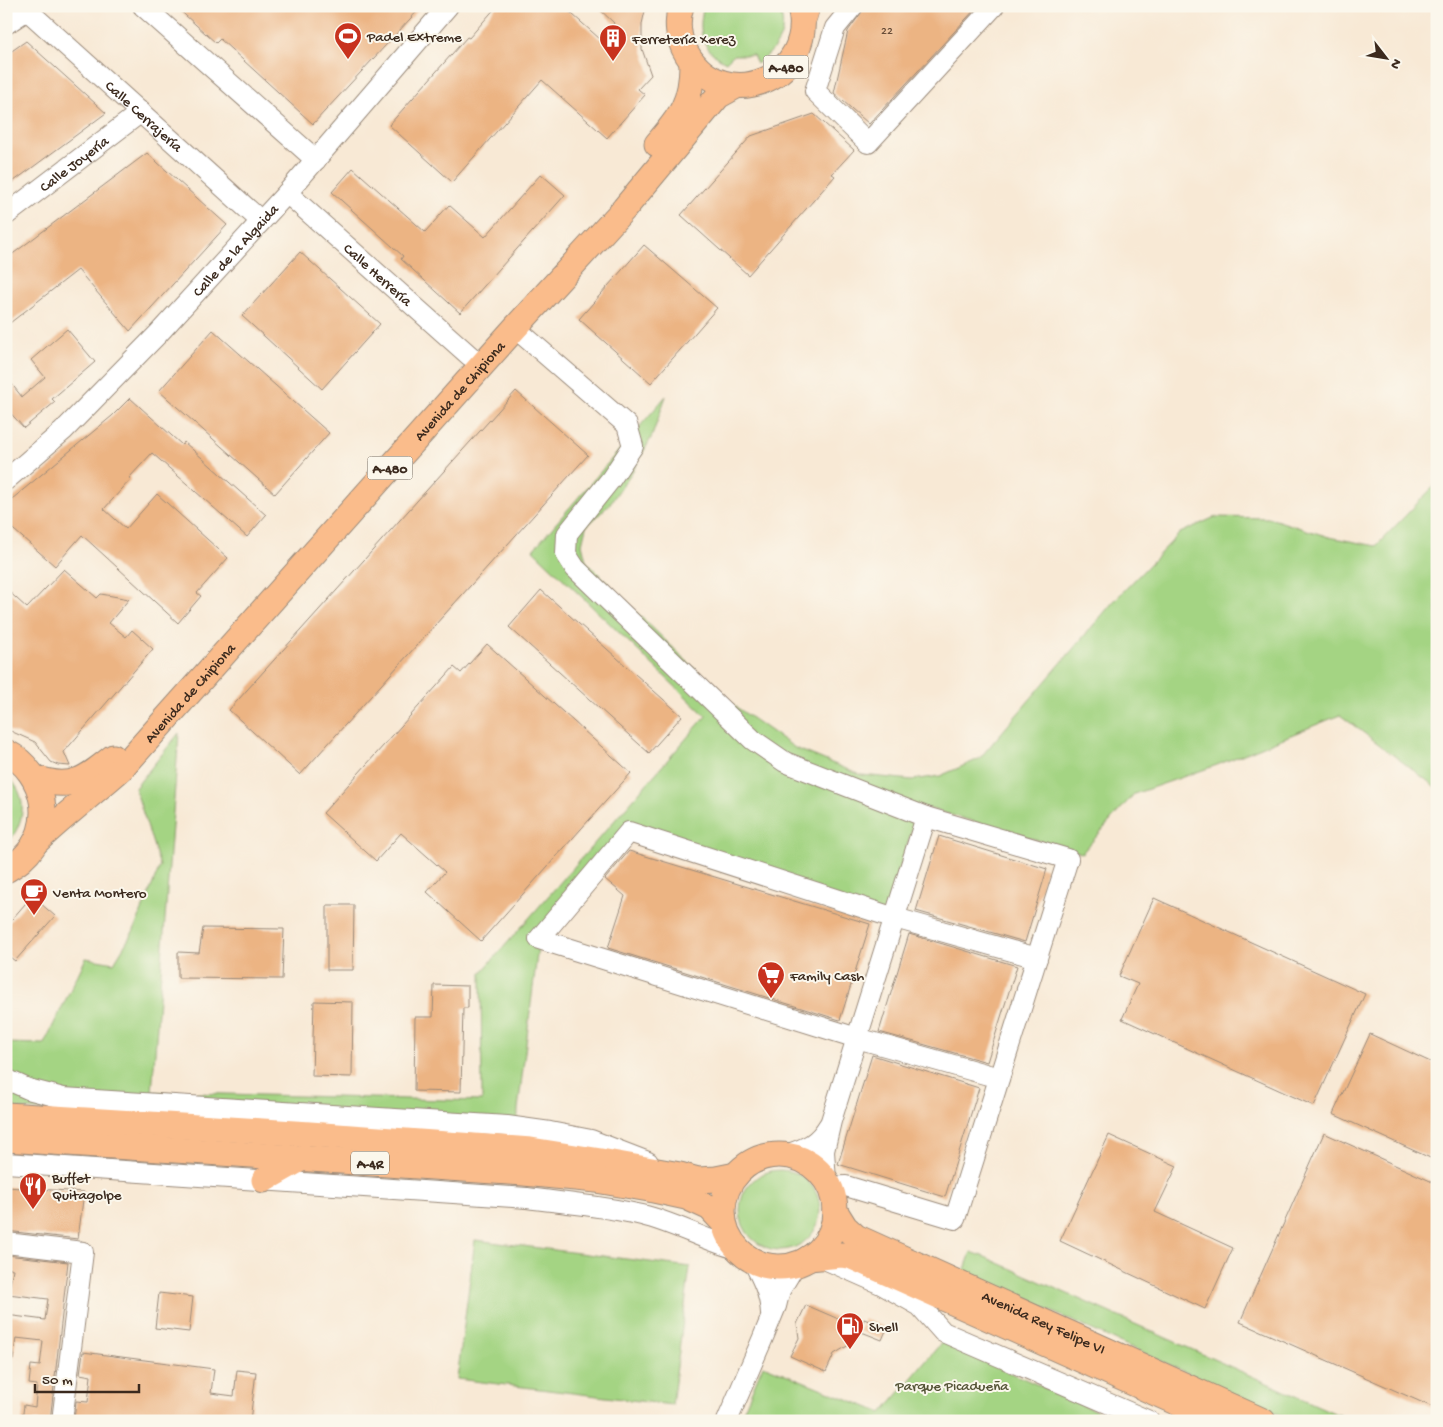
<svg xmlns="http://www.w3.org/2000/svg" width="1443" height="1427" font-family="'Gochi Hand',sans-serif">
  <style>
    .green { fill: #a4d483; stroke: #707f50 }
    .building { fill: #ecb483 }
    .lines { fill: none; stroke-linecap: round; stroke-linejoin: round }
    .minor-casing { stroke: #9a8a7a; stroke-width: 22 }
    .major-casing { stroke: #9a8a7a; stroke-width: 27 }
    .highway-casing { stroke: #9a8a7a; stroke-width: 29 }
    .minor { stroke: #fff; stroke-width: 20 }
    .major { stroke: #fabc8b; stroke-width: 25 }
    .highway { stroke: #fabc8b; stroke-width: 28 }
    .labels { text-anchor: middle; stroke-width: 4; stroke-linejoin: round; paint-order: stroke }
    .number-label { font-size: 12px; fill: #674c37 }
    .shield { fill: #fbf7ec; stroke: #75685c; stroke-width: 1 }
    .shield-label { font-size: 14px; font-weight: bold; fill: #3b2a1e }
    .poi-label { font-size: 15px; fill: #3b2a1e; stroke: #fbf7ec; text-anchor: start }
    .street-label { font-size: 15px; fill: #3b2a1e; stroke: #fbf7ec }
    .park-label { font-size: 15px; fill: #555437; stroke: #fbf7ec }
  </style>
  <rect width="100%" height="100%" fill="#fbf7ec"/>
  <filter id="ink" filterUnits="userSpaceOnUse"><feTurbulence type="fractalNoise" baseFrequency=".02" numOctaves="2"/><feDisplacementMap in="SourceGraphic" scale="10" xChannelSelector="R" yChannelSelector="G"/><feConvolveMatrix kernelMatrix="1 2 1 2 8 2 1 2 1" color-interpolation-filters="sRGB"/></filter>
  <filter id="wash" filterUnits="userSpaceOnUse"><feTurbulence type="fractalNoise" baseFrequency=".0096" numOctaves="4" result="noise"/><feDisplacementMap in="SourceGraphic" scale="20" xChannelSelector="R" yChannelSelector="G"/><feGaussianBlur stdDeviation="1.12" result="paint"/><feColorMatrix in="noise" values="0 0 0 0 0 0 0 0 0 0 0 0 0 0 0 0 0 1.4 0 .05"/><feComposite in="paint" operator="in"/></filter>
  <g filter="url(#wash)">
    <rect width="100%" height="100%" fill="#f8e9d5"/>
    <g class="green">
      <path d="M704 6H778C790 32 777 49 757 64L753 55H733L726 62C701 50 697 30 704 6Z"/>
      <path d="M666 396 652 436 634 469 609 505 586 527 582 544 586 561 638 614 729 702 795 748 861 775 912 780 940 776 979 759 1114 601 1180 533 1215 517 1269 518 1329 537 1376 546 1437 483V788L1340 715 1217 765 1134 794 1082 853 920 806 884 915 629 832 539 939 518 1109 517 1140 6 1108V1043L44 1044 86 958 114 963 134 930 160 866 135 788 179 733 152 1092 482 1101 481 973 706 716 533 550Z"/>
      <path d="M6 775C30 795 25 824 6 845Z"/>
      <circle cx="780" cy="1210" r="40"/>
      <path d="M475 1240 690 1267 672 1405 457 1379Z"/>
      <path d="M971 1252 985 1257 1352 1421H1294L964 1272Z"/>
      <path d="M942 1342 1119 1421H739L763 1365 882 1413Z"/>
    </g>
    <g id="blocks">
      <g class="building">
        <path d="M175 6H422L313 124 220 39 216 43Z"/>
        <path d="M497 6H563L600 39 614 23 596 6H646L642 24V49L651 75 638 89 645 95 607 138 542 80 452 182 389 125 467 37 469 38Z"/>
        <path d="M866 6H978L869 124 834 93 848 31Z"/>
        <path d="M26 41 106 113 6 187V55Z"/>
        <path d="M814 114 854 150 832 174 835 176 748 275 681 215 751 136Z"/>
        <path d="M147 153 227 225 130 331 78 270 6 326V259Z"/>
        <path d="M353 168 425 232 449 205 485 237 541 174 565 195 460 313 401 259 403 256 332 192Z"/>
        <path d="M644 245 717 308 651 383 579 319Z"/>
        <path d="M300 252 380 324 322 389 242 316Z"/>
        <path d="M67 329 95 362 52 399 55 402 24 428 6 408V377L22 397 45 377 31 360Z"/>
        <path d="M213 330 329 433 275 494 159 391Z"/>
        <path d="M516 391 588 455 300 775 229 710Z"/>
        <path d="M130 398 182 445 184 442 266 515 247 537 152 453 129 478 131 479 104 509 126 529 157 494 228 558 197 593 201 596 178 623 82 535 55 566 6 523V504L112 416Z"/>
        <path d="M64 569 97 598 101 594 129 599 109 623 126 637 132 630 153 649 64 752 70 766 58 765 51 762 35 742 6 729V589L27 608Z"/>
        <path d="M541 590 682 716 649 753 509 627Z"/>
        <path d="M487 644 631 773 481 941 427 892 445 872 401 833 376 861 323 813 454 667 461 673Z"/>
        <path d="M939 836 1047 869 1025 942 916 911Z"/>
        <path d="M629 851 870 924 840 1020 608 948 625 896 605 879Z"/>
        <path d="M32 896 55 916 15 961 6 954V926Z"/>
        <path d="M1154 898 1365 994 1314 1106 1122 1019 1138 984 1119 976Z"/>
        <path d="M327 905H354L353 970H327Z"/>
        <path d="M203 928 284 929 282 979 178 978V952L199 953Z"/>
        <path d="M909 934 1017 966 987 1062 879 1032Z"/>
        <path d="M434 985 468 986V1008H463L461 1092 414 1091 415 1017H433Z"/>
        <path d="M314 1001 353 1002 352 1077 312 1076Z"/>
        <path d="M1370 1034 1437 1065V1161L1333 1114Z"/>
        <path d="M872 1055 979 1088 945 1197 838 1164Z"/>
        <path d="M1324 1133 1437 1184V1409L1240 1322Z"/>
        <path d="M1109 1135 1177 1166 1155 1212 1233 1248 1205 1309 1060 1241Z"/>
        <path d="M6 1187 84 1192 78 1239 6 1231Z"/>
        <path d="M6 1255 68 1262 50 1421H22L24 1405 35 1407 37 1385 29 1384 31 1365 40 1366 43 1341 16 1338 13 1360 6 1359V1315L45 1320 48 1299 8 1294 13 1269 6 1268Z"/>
        <path d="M159 1293 193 1297 189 1332 155 1328Z"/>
        <path d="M806 1305 857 1327 849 1345 834 1354 826 1372 790 1356 799 1338 797 1324Z"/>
        <path d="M864 1319 887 1328 882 1340 859 1331Z"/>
        <path d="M83 1352 214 1369 211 1393 234 1396 237 1370 256 1372 250 1421H74L76 1401 88 1402 91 1376 80 1374Z"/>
      </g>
    </g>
  </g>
  <g filter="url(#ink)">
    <use href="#blocks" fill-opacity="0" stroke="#9a8a7a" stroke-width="1"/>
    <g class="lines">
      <g class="minor-casing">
        <g id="minor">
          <path d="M143 6 316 160"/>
          <path d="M853 6 835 28 815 91 868 143 994 6"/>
          <path id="s1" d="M27 10 261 221"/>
          <path d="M6 24 33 6"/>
          <path id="s2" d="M287 193 470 356"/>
          <path id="s3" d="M6 215 141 112"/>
          <path d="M515 328 627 425 633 446 611 479 567 534 566 554 575 568 753 740 785 762 926 817 1068 859 955 1219 846 1186 830 1187"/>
          <path id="s4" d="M6 480 63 431 158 334 287 193 448 6"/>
          <path d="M999 1078 857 1038 539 939 629 832 895 918 1037 958"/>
          <path d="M6 1079 28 1089 63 1098 507 1126 550 1132 591 1140 648 1162"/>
          <path d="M786 1155C806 1148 817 1145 829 1125"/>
          <path d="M6 1163 527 1198C565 1203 604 1206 642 1215 675 1223 704 1240 737 1249"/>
          <path d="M826 1181 824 1151 831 1121 926 817"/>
          <path d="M6 1243 83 1252 62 1421"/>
          <path d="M820 1257 881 1284 920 1306 943 1332 1149 1421"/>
          <path d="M753 1261C762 1278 770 1294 771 1313"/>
          <path d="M727 1421 762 1340 776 1306 780 1290 795 1265"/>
        </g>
      </g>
      <g class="major-casing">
        <g id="major">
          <path d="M681 6C676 22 678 40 687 54 725 117 818 77 800 6"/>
          <path d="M657 144C681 116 692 102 692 64"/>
          <path d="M6 752C46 772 57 828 22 859 18 863 11 867 6 870"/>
          <path d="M36 778C71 791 86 779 113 757"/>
          <path id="s5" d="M35 843C63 816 94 793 123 767L515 328 624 209 718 96 736 86"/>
          <path d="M6 1115 310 1134 531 1150 601 1161 680 1175 698 1180 716 1179 736 1175"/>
          <path d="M6 1139 524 1173 596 1180 649 1189 686 1197 710 1208 723 1222"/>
          <circle cx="779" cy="1211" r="56"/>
          <path d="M264 1180 301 1159"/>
          <path id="s6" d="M835 1211 845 1227 856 1237 1263 1421"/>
          <path d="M809 1258 841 1255 850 1256 1218 1421"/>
        </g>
      </g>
      <g class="highway-casing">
        <path id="highway" d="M803 16 806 6"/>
      </g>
      <use href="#minor" class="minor"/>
      <use href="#major" class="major"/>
      <use href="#highway" class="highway"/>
    </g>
  </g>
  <defs>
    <g id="stadium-pin" transform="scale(1.4375)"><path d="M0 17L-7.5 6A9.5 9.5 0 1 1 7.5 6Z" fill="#c8321e" stroke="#fbf7ec"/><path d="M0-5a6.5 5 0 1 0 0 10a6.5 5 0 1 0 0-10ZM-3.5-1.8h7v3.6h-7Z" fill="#fff"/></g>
    <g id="building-pin" transform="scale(1.4375)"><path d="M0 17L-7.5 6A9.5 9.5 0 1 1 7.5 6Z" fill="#c8321e" stroke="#fbf7ec"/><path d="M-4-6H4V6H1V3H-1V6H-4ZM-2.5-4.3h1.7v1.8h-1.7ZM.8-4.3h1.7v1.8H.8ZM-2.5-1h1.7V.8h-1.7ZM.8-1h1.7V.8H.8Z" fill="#fff"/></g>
    <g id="cafe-pin" transform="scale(1.4375)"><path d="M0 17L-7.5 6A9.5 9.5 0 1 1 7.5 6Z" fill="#c8321e" stroke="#fbf7ec"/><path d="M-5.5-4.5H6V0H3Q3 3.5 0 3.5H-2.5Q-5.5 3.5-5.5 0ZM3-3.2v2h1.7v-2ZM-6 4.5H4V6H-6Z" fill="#fff"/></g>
    <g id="supermarket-pin" transform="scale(1.4375)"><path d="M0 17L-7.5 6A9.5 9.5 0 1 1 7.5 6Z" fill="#c8321e" stroke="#fbf7ec"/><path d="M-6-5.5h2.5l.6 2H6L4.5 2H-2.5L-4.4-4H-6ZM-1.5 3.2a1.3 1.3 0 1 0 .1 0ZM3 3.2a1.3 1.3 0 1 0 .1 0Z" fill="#fff"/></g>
    <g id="restaurant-pin" transform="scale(1.4375)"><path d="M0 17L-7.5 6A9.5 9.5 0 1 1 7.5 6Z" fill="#c8321e" stroke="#fbf7ec"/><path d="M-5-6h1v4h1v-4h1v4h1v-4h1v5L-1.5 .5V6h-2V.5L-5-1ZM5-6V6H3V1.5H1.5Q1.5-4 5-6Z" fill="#fff"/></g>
    <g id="fuel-pin" transform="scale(1.4375)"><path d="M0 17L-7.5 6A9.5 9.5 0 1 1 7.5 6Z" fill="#c8321e" stroke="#fbf7ec"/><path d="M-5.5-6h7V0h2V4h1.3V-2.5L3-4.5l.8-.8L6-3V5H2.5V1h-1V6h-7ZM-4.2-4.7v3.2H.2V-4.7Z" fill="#fff"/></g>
  </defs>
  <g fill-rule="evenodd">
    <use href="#stadium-pin" x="348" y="36"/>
    <use href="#building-pin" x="613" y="38"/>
    <use href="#cafe-pin" x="34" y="892"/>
    <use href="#supermarket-pin" x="771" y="975"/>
    <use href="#restaurant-pin" x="33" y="1186"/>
    <use href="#fuel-pin" x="850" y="1326"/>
  </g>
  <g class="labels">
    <g class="number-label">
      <text x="887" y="34">22</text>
    </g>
    <g class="shield">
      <rect x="763.5" y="55.5" width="45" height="23" rx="4"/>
      <rect x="367.5" y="456.5" width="45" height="23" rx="4"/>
      <rect x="351" y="1151.5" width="38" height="23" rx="4"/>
    </g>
    <g class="shield-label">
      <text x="786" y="72">A-480</text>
      <text x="390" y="473">A-480</text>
      <text x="370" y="1168">A-4R</text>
    </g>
    <g class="poi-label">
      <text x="367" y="41">Padel Extreme</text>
      <text x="632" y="43">Ferretería Xerez</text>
      <text x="53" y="897">Venta Montero</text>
      <text x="790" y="980">Family Cash</text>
      <text x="52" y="1182">Buffet<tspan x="52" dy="17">Quitagolpe</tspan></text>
      <text x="869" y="1331">Shell</text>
    </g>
    <g class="street-label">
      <text dy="5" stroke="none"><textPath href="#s1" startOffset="158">Calle Cerrajería</textPath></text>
      <text dy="5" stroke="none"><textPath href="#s3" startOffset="85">Calle Joyería</textPath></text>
      <text dy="5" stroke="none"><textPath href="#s4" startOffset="325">Calle de la Algaida</textPath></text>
      <text dy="5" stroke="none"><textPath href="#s2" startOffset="122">Calle Herrería</textPath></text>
      <text dy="5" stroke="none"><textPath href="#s5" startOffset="621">Avenida de Chipiona</textPath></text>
      <text dy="5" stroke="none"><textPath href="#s5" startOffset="216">Avenida de Chipiona</textPath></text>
      <text dy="5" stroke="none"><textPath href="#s6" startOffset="240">Avenida Rey Felipe VI</textPath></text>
    </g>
    <g class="park-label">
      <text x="952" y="1390">Parque Picadueña</text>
    </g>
  </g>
  <rect width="1443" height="1427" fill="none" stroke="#fbf7ec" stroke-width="25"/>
  <g transform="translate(1386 58) rotate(121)" stroke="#fbf7ec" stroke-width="4" paint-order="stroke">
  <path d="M0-4L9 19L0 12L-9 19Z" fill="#3b2a1e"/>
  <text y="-8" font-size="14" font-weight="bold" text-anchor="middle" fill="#3b2a1e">N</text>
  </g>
  <path d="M35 1384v8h104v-8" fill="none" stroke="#3b2a1e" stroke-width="2.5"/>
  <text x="42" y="1384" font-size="15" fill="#3b2a1e" stroke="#fbf7ec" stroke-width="4" paint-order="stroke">50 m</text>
</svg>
